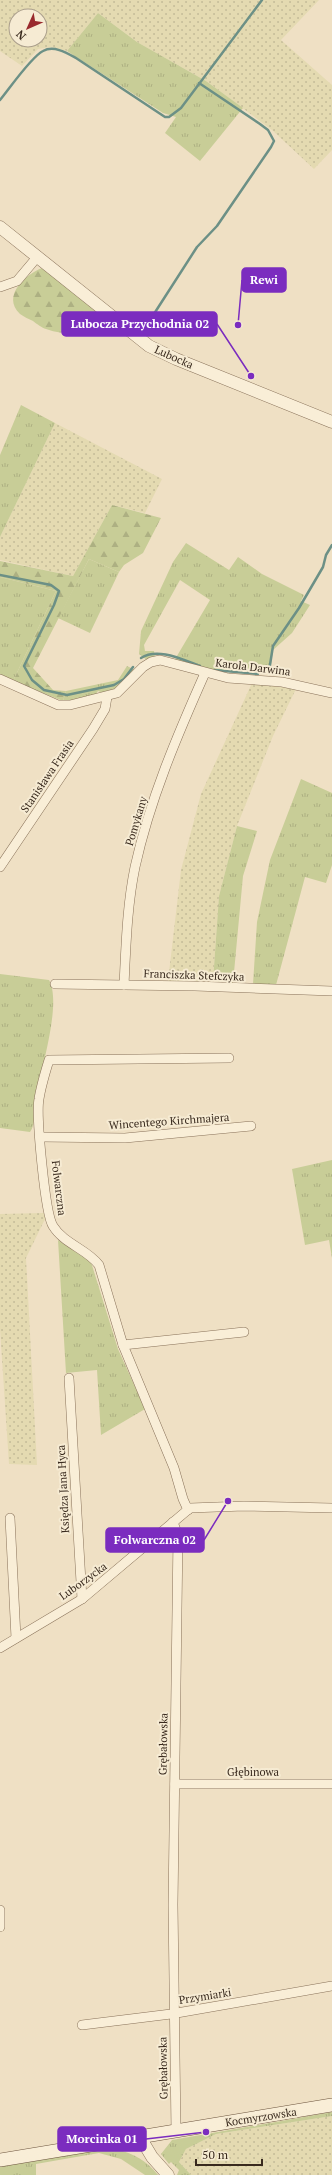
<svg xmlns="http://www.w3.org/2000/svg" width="332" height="2175" font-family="'PT Serif',serif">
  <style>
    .farmland { fill: url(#farmland-dots); fill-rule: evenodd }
    .grass { fill: url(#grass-tufts) }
    .forest { fill: url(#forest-firs) }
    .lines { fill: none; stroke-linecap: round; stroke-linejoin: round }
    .stream { stroke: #6c9086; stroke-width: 2.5 }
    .minor-casing { stroke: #89725a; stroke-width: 10 }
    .tertiary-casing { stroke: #89725a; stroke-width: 13 }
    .secondary-casing { stroke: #6b533d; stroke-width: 14 }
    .minor { stroke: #f9eed7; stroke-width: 9 }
    .tertiary { stroke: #f9eed7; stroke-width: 12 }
    .secondary { stroke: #f9eed7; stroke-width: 13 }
    .labels { text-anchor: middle; stroke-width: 4; stroke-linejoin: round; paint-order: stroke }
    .street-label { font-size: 11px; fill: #392a1e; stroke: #f6ebd3 }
    .leader { fill: none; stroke: #7b2cbf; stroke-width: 1.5 }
    .callout-dot { fill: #7b2cbf; stroke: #f6ebd3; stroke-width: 1.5 }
    .callout { fill: #7b2cbf; stroke: #7b2cbf; stroke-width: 1.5 }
    .callout-label { font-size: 12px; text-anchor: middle; font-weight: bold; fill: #fff }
  </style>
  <defs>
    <pattern id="farmland-dots" width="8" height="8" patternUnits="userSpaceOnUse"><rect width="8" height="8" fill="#e4dab1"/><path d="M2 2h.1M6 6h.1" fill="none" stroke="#c4bb98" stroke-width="1.8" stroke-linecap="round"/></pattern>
    <pattern id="grass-tufts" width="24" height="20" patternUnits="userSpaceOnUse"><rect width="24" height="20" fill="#c8cd97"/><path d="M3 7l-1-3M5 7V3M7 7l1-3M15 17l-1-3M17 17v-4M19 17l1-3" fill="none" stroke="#adb082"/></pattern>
    <pattern id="forest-firs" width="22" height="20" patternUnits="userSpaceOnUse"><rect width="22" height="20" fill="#c8cd97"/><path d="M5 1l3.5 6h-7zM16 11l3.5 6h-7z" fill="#adb082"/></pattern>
  </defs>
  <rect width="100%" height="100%" fill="#efe0c4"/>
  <g class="farmland">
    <path d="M0 0H319L281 40 332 85V150L314 169 272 130 206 81 137 42 98 13 67 51 51 47 38 49 22 66 0 51ZM16 16H40V40H16Z"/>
    <path d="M55 423 162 479 145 513 112 505 73 576 0 560V537Z"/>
    <path d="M252 683 296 689 273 736 237 826 219 896 213 981H168L181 870 201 794Z"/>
    <path d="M44 1213 46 1217 26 1258 37 1465 9 1464 0 1329V1214Z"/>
    <path d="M332 2116V2175H191L179 2162 186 2149 216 2134Z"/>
  </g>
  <g class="grass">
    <path d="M98 13 137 42 206 81 243 108 200 161 165 133 176 117 163 113 67 51Z"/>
    <path d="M21 405 55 423 0 537V455Z"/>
    <path d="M186 543 229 570 238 557 262 574 304 595 301 601 310 605 292 633 273 650 270 672 205 670 174 661 210 600 180 580 144 645 145 651H154L155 657 147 660 139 654 141 631 173 562Z"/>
    <path d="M89 559 119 572 90 633 58 618Z"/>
    <path d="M0 577 56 591 13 681 0 675Z"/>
    <path d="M127 666 135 670 108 695 98 691 91 701H63L66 691 118 680Z"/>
    <path d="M301 779 332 793V865L326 883 305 877 276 985 253 984 257 922 270 860Z"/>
    <path d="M237 826 257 831 243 876 233 983 213 981 219 896Z"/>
    <path d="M0 974 49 980C63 1005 38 1076 35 1106 33 1115 36 1124 30 1132L0 1128Z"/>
    <path d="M332 1160V1258L329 1240 305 1245 292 1169Z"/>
    <path d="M58 1240 91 1262 118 1349 145 1409 101 1435 97 1370 66 1373Z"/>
    <path d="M332 2112V2116L216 2134 186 2149 179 2162 191 2175H177L179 2170 171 2162 169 2164 161 2154 172 2140Z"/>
    <path d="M116 2149C134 2154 146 2160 158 2175H145L121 2159 99 2153 36 2164V2175H0V2166L93 2150Z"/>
  </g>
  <g class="forest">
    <path d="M42 268 101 315 86 333C72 334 60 334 46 329 42 328 37 324 33 321 29 319 24 317 20 314 1 296 26 274 42 268Z"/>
    <path d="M112 505 161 518 143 553 124 565 119 572 89 559 33 668 53 690 66 691 63 701 13 681 56 591 0 577V561L73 576Z"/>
  </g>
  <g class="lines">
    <g class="stream">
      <path d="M0 100C10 88 31 57 43 51 54 45 67 53 76 58L165 117H169L181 108 262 0"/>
      <path d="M143 331 197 247 217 226 271 147 274 141 268 130 260 124 199 83"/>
      <path d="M0 575 51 585 59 591 54 605 24 666 32 680 44 690 67 695 114 685 124 679 133 667"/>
      <path d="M141 658C158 647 183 660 200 666"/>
      <path d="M214 670 258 674"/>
      <path d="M269 671 273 646 299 608 323 567 326 555 332 545"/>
    </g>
    <g class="minor-casing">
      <g id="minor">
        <path d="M0 287 17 281 38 256"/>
        <path d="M0 679 58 705H70L117 693 143 667 151 662 160 660 228 678 282 682 332 693"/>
        <path d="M0 867 93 729 105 709 107 697"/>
        <path d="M55 984 195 986 332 991"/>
        <path d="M124 985C126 945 127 906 135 867 150 799 177 736 205 673"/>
        <path d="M41 1137 125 1138 251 1126"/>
        <path d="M123 1345 244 1332"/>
        <path d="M69 1378 82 1599"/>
        <path d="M188 1510 183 1499 174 1468 123 1345 99 1265C87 1249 64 1244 53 1226 45 1214 36 1115 39 1099 41 1086 45 1073 49 1060L229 1058"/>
        <path d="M10 1518 16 1638"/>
        <path d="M173 1522 178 1536 173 1905 176 2131"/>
        <path d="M0 1648 82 1599 190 1508 244 1506 332 1508"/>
        <path d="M175 1784H332"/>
        <path d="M0 1927V1910"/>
        <path d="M82 2025 171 2014 332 1986"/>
      </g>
    </g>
    <g class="tertiary-casing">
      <g id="tertiary">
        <path d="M0 227 149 346 176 359 332 422"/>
        <path d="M140 2137 152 2157 168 2175"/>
      </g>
    </g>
    <g class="secondary-casing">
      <path id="secondary" d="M0 2160 332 2105"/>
    </g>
    <use href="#minor" class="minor"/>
    <use href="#tertiary" class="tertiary"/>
    <use href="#secondary" class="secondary"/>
  </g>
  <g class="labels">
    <g class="street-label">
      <text transform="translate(174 357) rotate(24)" y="4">Lubocka</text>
      <text transform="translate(253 667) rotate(7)" y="4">Karola Darwina</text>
      <text transform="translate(47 776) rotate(-56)" y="4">Stanisława Frasia</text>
      <text transform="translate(136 821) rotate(-73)" y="4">Pomykany</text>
      <text transform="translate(194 975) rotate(2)" y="4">Franciszka Stefczyka</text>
      <text transform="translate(169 1121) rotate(-4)" y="4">Wincentego Kirchmajera</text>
      <text transform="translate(59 1188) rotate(83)" y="4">Folwarczna</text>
      <text transform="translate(63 1489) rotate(-93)" y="4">Księdza Jana Hyca</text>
      <text transform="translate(83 1581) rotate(-36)" y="4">Luborzycka</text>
      <text transform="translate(163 1744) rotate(-89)" y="4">Grębałowska</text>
      <text x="253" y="1776">Głębinowa</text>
      <text transform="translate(205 1996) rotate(-9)" y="4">Przymiarki</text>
      <text transform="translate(163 2068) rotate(-91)" y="4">Grębałowska</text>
      <text transform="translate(261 2117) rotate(-9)" y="4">Kocmyrzowska</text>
    </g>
  </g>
  <path class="leader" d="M238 325L242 280M251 376L217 324M228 1501L204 1540M206 2132L146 2139"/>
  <g class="callout-dot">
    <circle cx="238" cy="325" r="4"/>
    <circle cx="251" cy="376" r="4"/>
    <circle cx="228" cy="1501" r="4"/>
    <circle cx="206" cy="2132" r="4"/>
  </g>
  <g class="callout">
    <rect x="242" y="268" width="44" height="24" rx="4"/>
    <rect x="62" y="312" width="155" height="24" rx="4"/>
    <rect x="106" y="1528" width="98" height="24" rx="4"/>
    <rect x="58" y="2127" width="88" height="24" rx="4"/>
  </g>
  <g class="callout-label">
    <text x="264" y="284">Rewi</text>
    <text x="140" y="328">Lubocza Przychodnia 02</text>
    <text x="155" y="1544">Folwarczna 02</text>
    <text x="102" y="2143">Morcinka 01</text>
  </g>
  <g transform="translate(28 28) rotate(225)"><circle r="19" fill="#f6ebd3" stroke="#aa9e8b"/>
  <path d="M0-3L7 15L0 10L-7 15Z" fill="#99292d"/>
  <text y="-6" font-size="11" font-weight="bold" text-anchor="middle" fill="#392a1e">N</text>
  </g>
  <path d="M196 2159v6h66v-6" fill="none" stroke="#392a1e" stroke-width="2"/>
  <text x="202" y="2159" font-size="12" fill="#392a1e" stroke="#f6ebd3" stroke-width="3" paint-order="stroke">50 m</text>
</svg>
